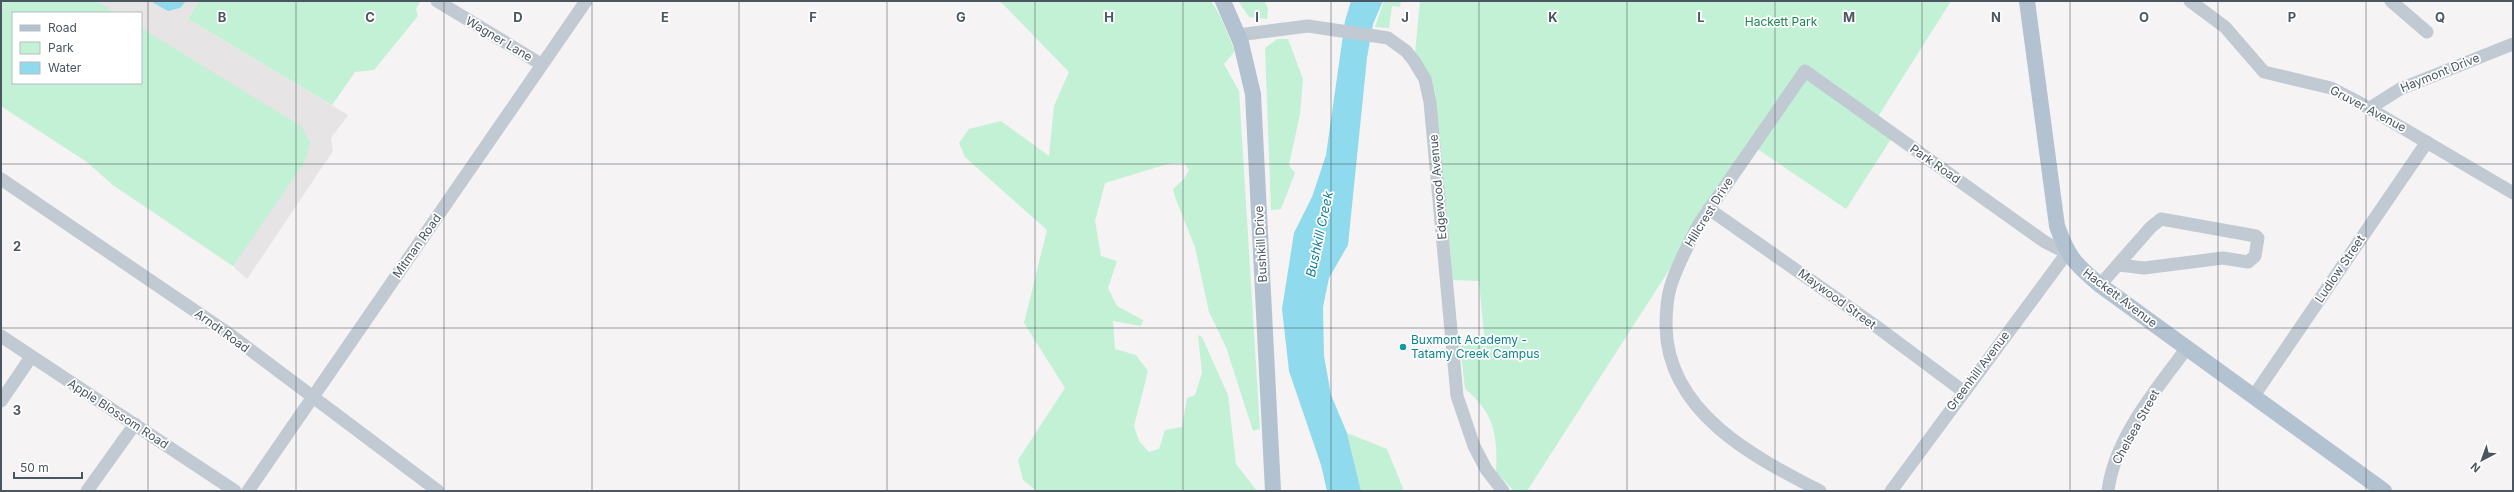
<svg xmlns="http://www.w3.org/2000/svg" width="2514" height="492" font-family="Inter,sans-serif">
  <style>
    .education { fill: #e6e4e5; fill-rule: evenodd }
    .green { fill: #c3f1d5 }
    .water { fill: #90daee }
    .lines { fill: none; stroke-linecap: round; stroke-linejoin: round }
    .minor { stroke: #c1cad2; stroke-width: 13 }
    .major { stroke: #b3c2d1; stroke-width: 16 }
    .grid { fill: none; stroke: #4a5661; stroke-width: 1; stroke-opacity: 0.55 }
    .culture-dot { fill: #0f9aa8; stroke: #fff; stroke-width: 1.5 }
    .labels { text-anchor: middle; stroke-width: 3.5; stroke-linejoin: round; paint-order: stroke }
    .park-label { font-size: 12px; fill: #17864f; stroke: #fff }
    .street-label { font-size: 12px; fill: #4a5661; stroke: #fff }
    .culture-label { font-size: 12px; fill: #0d838f; stroke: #fff; text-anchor: start }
    .water-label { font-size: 13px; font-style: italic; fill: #0c7c9b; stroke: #fff }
    .grid-label { font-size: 13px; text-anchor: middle; font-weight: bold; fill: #4a5661; stroke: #fff; stroke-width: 3.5; stroke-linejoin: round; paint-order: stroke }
  </style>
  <rect width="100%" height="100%" fill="#f5f3f3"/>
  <path class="education" d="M1 1H199L188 19 348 115 331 138 333 151 247 279 233 266 113 185 87 162 1 106ZM13 13H141V83H13Z"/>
  <g class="green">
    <path d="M1 1H96L116 13H13V83H141V28L301 126 311 143 304 163 233 266 113 185 87 162 1 106Z"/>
    <path d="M199 1H419L420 2 416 9 418 16 374 70 355 72 332 105 188 19Z"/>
    <path d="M998 1H1211L1220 16 1235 51 1224 64 1239 91 1260 429 1253 431 1226 347 1209 312 1195 247 1175 197 1173 189 1184 179 1189 170 1184 163H1171L1105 183 1095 221 1101 256 1117 261 1108 288 1117 306 1143 320 1141 326 1113 321 1115 349 1136 355 1148 371 1134 426 1139 441 1149 452 1159 449 1165 430 1182 427 1187 398 1195 395 1202 373 1198 335 1202 337 1228 395 1236 464 1257 491H1037L1023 480 1018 460 1065 388 1024 323 1047 230 965 157 959 143 969 129 1001 121 1049 156 1054 106 1069 72 1003 4Z"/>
    <path d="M1238 1H1264L1268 8 1267 19 1249 17Z"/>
    <path d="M1384 1H1401L1400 7 1392 6 1389 28 1375 27Z"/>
    <path d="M1420 1H1951L1872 126 1891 139 1846 209 1750 144 1527 491H1514L1496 472C1498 436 1494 412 1465 389L1460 345H1485L1479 281 1453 280 1435 91 1415 53Z"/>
    <path d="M1277 39H1288L1303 79 1300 114 1289 165 1295 173 1281 209 1271 210 1265 48Z"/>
    <path d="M1347 433 1387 449 1404 491H1361Z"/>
  </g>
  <g class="water">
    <path d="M150 1H186L180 8 168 11Z"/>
    <path d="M1351 1H1383L1373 24 1367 58 1348 245 1329 278 1323 307 1324 356 1331 395 1347 433 1361 491H1327L1321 465 1289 371 1282 309 1294 233 1312 197 1326 155 1345 21Z"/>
  </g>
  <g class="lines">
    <g class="minor">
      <path d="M437 1 541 64"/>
      <path d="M2190 1 2225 27 2264 72 2331 88 2360 103 2513 193"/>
      <path d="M2391 1 2427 32"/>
      <path d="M1238 35 1308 26 1388 38 1406 51 1414 61 1425 79 1430 102 1457 396 1474 446 1486 469 1503 491"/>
      <path d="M2370 108 2400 89 2513 44"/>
      <path d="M1 179 232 336 438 491"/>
      <path d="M1709 209 1873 324 1963 391"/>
      <path d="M2100 285 2151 227 2161 219 2256 236 2258 238 2255 256 2248 262 2223 258 2144 268 2119 265"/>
      <path d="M1 336 235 491"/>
      <path d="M2253 397 2427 142"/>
      <path d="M1 401 31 357"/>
      <path d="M87 491 135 424"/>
      <path d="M248 491 586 1"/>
      <path d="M1820 491C1754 457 1668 413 1666 327 1666 313 1667 297 1671 285 1678 263 1689 243 1699 224L1805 71 2045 242 2067 253 1891 491"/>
      <path d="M2108 491C2114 439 2157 388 2187 348"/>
    </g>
    <g class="major">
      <path d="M1223 1 1241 43 1253 94 1273 491"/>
      <path d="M2027 1 2057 226C2068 257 2075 264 2100 285L2384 491"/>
    </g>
  </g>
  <path class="grid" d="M148 1V491M296 1V491M444 1V491M592 1V491M739 1V491M887 1V491M1035 1V491M1183 1V491M1331 1V491M1479 1V491M1627 1V491M1775 1V491M1922 1V491M2070 1V491M2218 1V491M2366 1V491M1 164H2513M1 328H2513"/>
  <circle class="culture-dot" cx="1403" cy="347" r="4"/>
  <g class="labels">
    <g class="park-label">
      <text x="1781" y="26">Hackett Park</text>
    </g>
    <g class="street-label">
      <text transform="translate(499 39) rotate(31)" y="4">Wagner Lane</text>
      <text transform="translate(2440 73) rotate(-22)" y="4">Haymont Drive</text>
      <text transform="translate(2368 109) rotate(28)" y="4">Gruver Avenue</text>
      <text transform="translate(1935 164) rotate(35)" y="4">Park Road</text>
      <text transform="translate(1438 187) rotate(-95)" y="4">Edgewood Avenue</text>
      <text transform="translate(1709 212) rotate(-58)" y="4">Hillcrest Drive</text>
      <text transform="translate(1261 244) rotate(-93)" y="4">Bushkill Drive</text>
      <text transform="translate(417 246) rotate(-55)" y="4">Mitman Road</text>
      <text transform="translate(2340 269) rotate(-56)" y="4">Ludlow Street</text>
      <text transform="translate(2120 298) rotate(37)" y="4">Hackett Avenue</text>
      <text transform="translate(1837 299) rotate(36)" y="4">Maywood Street</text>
      <text transform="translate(222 331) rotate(36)" y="4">Arndt Road</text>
      <text transform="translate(1978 371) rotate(-53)" y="4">Greenhill Avenue</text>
      <text transform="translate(118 414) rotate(33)" y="4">Apple Blossom Road</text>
      <text transform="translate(2136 427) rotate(-61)" y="4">Chelsea Street</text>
    </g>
    <g class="culture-label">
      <text x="1411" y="344">Buxmont Academy -<tspan x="1411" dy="14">Tatamy Creek Campus</tspan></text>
    </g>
    <g class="water-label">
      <text transform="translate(1319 234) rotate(-78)" y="5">Bushkill Creek</text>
    </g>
  </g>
  <g class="grid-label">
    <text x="222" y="22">B</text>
    <text x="370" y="22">C</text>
    <text x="518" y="22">D</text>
    <text x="665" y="22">E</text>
    <text x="813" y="22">F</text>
    <text x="961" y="22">G</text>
    <text x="1109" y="22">H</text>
    <text x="1257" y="22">I</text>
    <text x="1405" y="22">J</text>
    <text x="1553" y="22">K</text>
    <text x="1701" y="22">L</text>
    <text x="1849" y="22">M</text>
    <text x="1996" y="22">N</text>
    <text x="2144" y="22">O</text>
    <text x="2292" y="22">P</text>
    <text x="2440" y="22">Q</text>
    <text x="17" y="251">2</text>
    <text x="17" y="415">3</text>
  </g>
  <rect width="2514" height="492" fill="none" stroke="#4a5661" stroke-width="4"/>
  <rect x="12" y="12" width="130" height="72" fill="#ffffff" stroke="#b7bbc0"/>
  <rect x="20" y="25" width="20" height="6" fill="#b3c2d1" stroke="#b7bbc0"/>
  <text x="48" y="32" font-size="12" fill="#4a5661">Road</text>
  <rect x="20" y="42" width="20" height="12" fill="#c3f1d5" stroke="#b7bbc0"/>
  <text x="48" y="52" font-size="12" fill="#4a5661">Park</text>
  <rect x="20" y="62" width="20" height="12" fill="#90daee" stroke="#b7bbc0"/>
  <text x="48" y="72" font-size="12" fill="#4a5661">Water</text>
  <g transform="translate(2482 460) rotate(221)" stroke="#ffffff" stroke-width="3" paint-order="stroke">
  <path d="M0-3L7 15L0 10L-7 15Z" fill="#4a5661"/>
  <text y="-6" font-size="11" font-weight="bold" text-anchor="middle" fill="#4a5661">N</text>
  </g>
  <path d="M14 472v6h68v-6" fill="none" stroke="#4a5661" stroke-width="2"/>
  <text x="20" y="472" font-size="12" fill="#4a5661" stroke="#ffffff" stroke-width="3" paint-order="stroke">50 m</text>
</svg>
